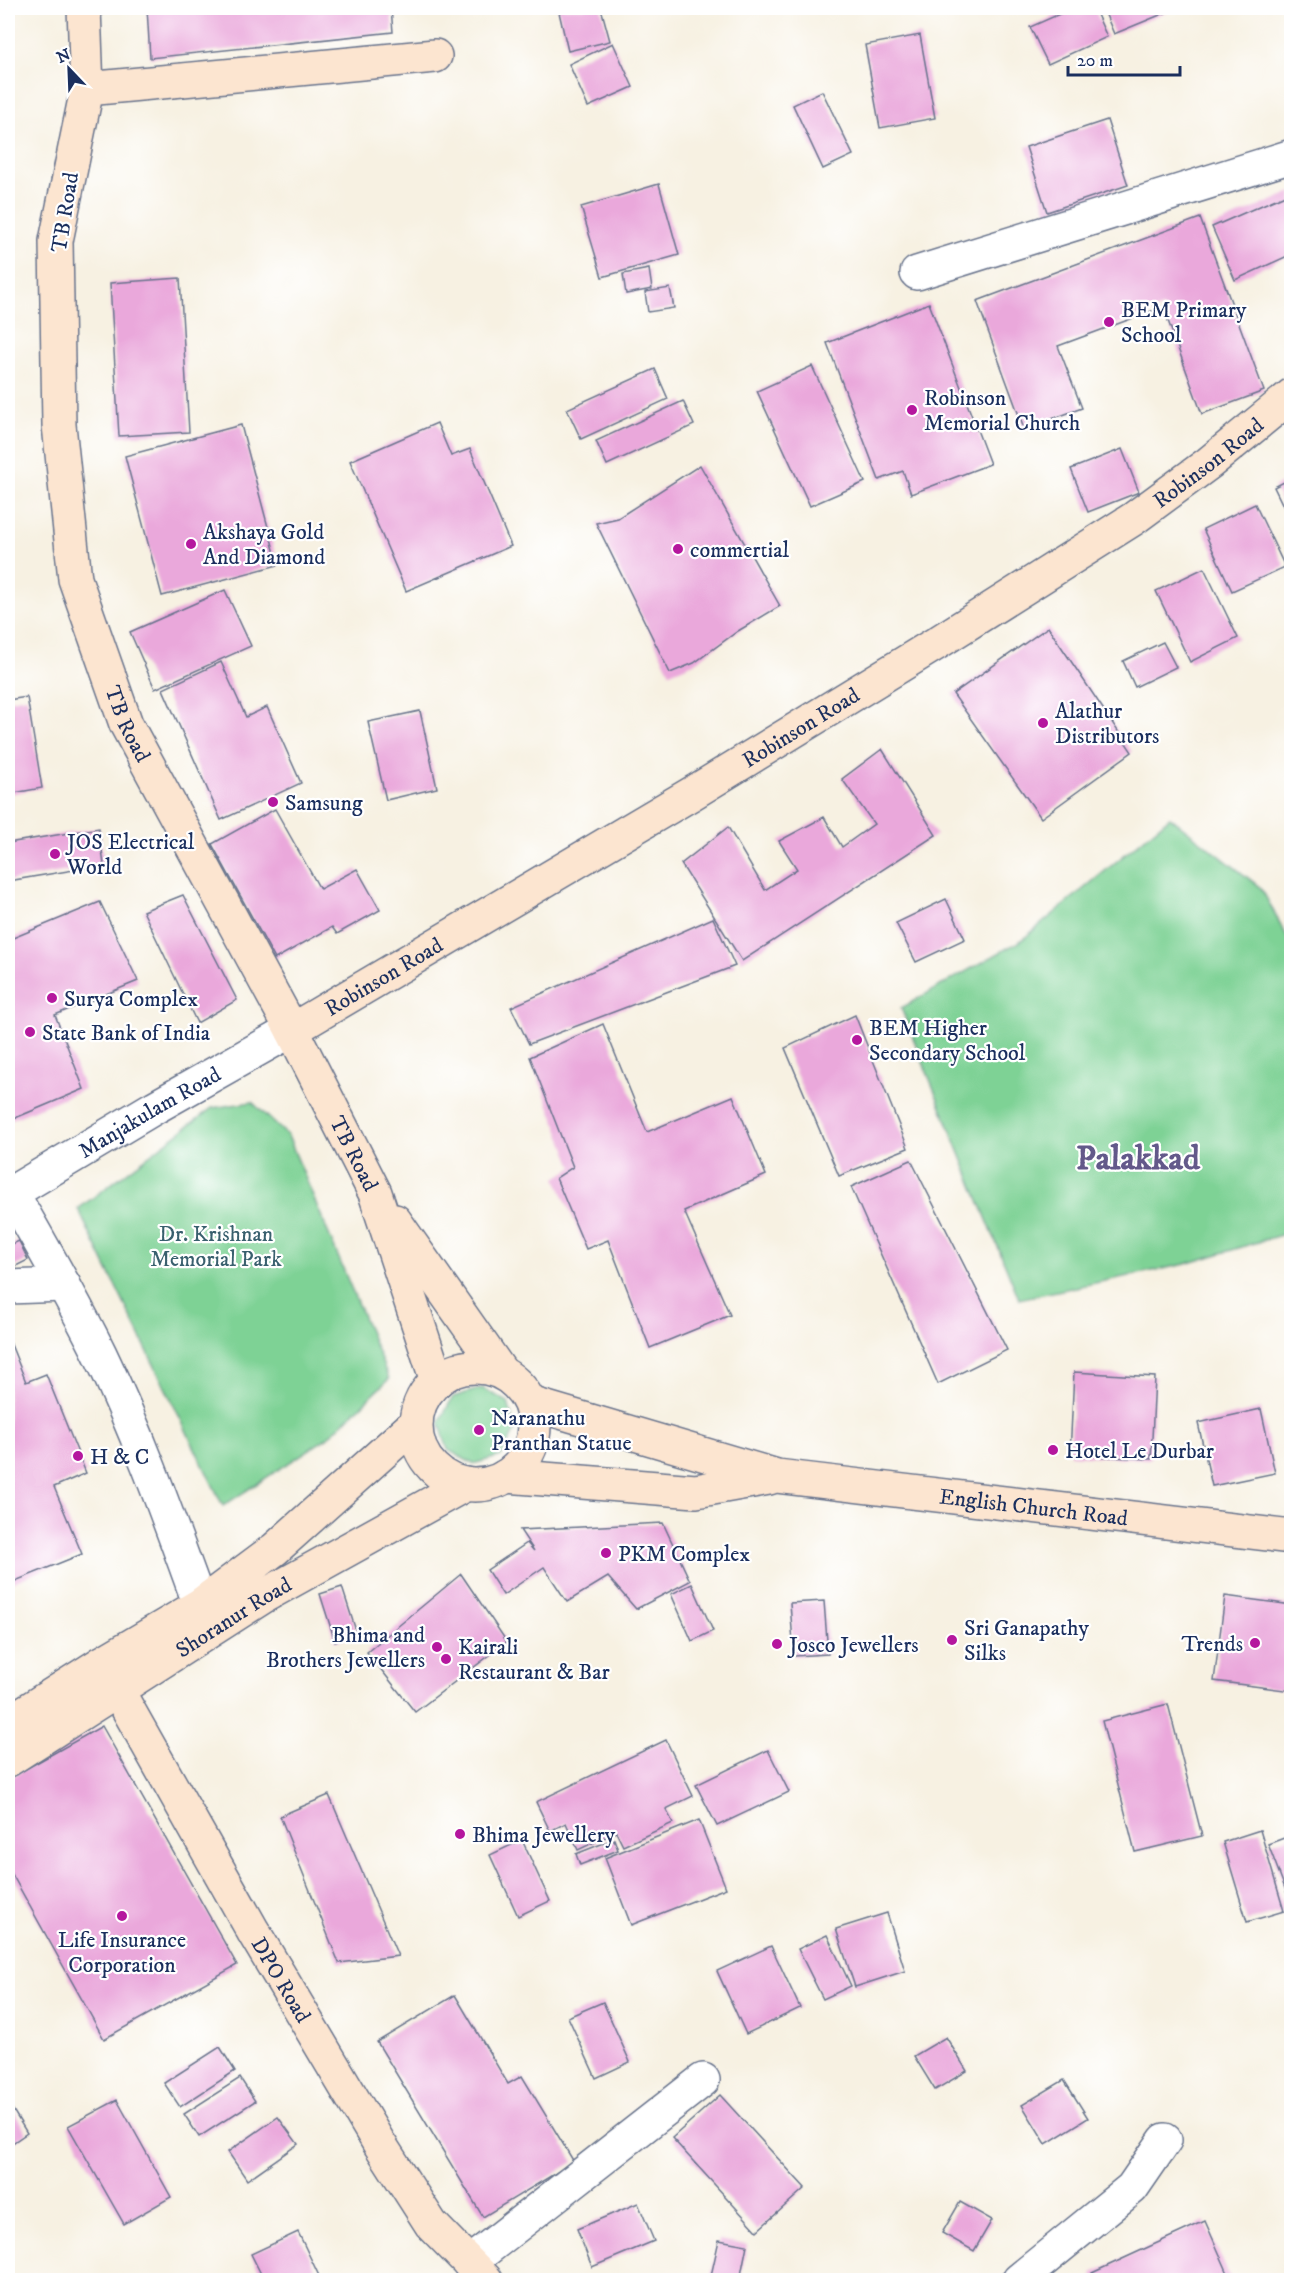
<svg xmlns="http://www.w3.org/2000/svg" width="1299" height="2288" font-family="'IM FELL DW Pica',serif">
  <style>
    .green { fill: #7ed295; stroke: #4c807a; stroke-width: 1.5 }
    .building { fill: #eaa8db }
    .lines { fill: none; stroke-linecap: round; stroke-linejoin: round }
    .street-casing { stroke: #68738c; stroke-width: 36 }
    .secondary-casing { stroke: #68738c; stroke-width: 36 }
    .street { stroke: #fff; stroke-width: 33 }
    .secondary { stroke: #fce5d0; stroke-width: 33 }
    .poi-dot { fill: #b5179e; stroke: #fff; stroke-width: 2 }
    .labels { text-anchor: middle; stroke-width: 4.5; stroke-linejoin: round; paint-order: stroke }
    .street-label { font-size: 22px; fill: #1b2f5e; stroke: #fff }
    .poi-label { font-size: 22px; fill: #1b2f5e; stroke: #fff; text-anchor: start }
    .park-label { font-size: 22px; fill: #39606e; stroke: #fff }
    .town-label { font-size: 34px; font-weight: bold; fill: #63598a; stroke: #fff }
  </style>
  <rect width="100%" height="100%" fill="#fff"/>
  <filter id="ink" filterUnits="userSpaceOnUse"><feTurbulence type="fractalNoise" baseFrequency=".0167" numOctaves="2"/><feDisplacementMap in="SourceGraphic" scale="12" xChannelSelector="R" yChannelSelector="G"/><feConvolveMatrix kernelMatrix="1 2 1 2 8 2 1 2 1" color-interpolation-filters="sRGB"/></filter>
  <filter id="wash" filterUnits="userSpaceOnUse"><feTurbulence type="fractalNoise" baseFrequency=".008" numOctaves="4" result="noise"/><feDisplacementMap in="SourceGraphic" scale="24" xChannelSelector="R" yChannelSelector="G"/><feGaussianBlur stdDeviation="1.35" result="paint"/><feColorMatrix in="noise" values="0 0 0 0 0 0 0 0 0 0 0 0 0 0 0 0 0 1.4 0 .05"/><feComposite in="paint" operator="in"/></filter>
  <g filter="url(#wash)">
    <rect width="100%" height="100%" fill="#f7f1e2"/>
    <g class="green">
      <path d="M1170 817 1261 888 1291 944V1232L1186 1264 1019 1299 901 1008 1022 940Z"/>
      <path d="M252 1102 288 1136 389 1379 327 1438 223 1506 78 1209 212 1108Z"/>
      <path d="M482 1388 508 1402 515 1430 501 1456 473 1464 448 1450 439 1422 453 1397Z"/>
    </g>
    <g id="blocks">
      <g class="building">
        <path d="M147 8H391L393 32 150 58Z"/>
        <path d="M558 8H601L610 41 568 51Z"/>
        <path d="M1073 8H1094L1107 37 1048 64 1030 27Z"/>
        <path d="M1103 8H1177L1114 34Z"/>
        <path d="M920 35 935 118 880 128 865 45Z"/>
        <path d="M613 43 633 87 588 107 569 64Z"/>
        <path d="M822 91 853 155 823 169 793 105Z"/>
        <path d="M1107 120 1128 185 1047 212 1026 147Z"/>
        <path d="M659 184 679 255 602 277 581 207Z"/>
        <path d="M1292 192V254L1235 280 1212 227Z"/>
        <path d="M1200 218 1264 391 1202 414 1163 307 1058 346 1082 408 1024 429 977 301Z"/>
        <path d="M649 269 652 289 626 294 623 274Z"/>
        <path d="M180 278 189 432 119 436 110 283Z"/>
        <path d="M670 288 674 308 648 312 645 292Z"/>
        <path d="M929 303 990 464 911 494 903 471 879 480 827 343Z"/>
        <path d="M812 366 865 482 810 506 757 391Z"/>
        <path d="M655 369 668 399 581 439 567 409Z"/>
        <path d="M683 401 694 425 607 465 596 441Z"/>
        <path d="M437 423 451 456 470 449 511 546 406 591 350 461Z"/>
        <path d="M241 425 278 565 162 596 125 456Z"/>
        <path d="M1122 449 1139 492 1088 512 1071 469Z"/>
        <path d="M700 465 780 606 738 631 694 663 670 673 596 523 618 518Z"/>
        <path d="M1292 478V524L1274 487Z"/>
        <path d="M1255 504 1285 567 1232 591 1203 529Z"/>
        <path d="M1204 568 1238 638 1190 662 1156 591Z"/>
        <path d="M225 590 251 646 155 689 130 632Z"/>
        <path d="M1048 627 1132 752 1041 818 953 694Z"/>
        <path d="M1163 642 1176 667 1135 687 1123 661Z"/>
        <path d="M221 662 246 717 267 707 301 783 221 820 163 689Z"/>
        <path d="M27 697 42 788 8 794V700Z"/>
        <path d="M420 711 437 788 386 800 368 722Z"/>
        <path d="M882 749 936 835 742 961 681 864 728 827 765 890 797 869 779 841 824 817 842 847 874 824 842 779Z"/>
        <path d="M275 809 320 889 357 869 380 910 337 934 332 927 275 959 212 844Z"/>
        <path d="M99 828 104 865 8 881V843Z"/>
        <path d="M183 895 237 1000 197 1023 143 911Z"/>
        <path d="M946 899 965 939 916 962 896 923Z"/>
        <path d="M100 902 138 981 55 1015 84 1089 8 1121V926L13 938Z"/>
        <path d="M713 918 735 966 529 1044 511 1007Z"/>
        <path d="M855 1015 908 1148 839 1176 785 1048Z"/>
        <path d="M603 1024 647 1132 733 1096 766 1175 684 1211 730 1315 650 1348 608 1240 586 1249 556 1178 573 1167 530 1057Z"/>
        <path d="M911 1160 1007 1350 938 1384 851 1187Z"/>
        <path d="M19 1241 28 1260 8 1270V1246Z"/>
        <path d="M8 1337 26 1382 46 1374 86 1473 54 1487 82 1554 8 1584Z"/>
        <path d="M1074 1372 1155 1377 1151 1459 1070 1455Z"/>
        <path d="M1261 1409 1275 1473 1212 1486 1198 1423Z"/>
        <path d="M663 1523 690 1581 636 1609 608 1577 567 1602 544 1567 503 1595 487 1570 527 1543 534 1551 520 1530Z"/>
        <path d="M461 1574 507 1642 415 1712 367 1652Z"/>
        <path d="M692 1584 713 1631 692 1641 671 1594Z"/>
        <path d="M342 1587 357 1634 335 1641 320 1594Z"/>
        <path d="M1225 1596 1292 1605V1691L1214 1681Z"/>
        <path d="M824 1601 828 1654 794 1656 790 1603Z"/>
        <path d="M1168 1704 1202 1836 1135 1852 1102 1721Z"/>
        <path d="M102 1726 237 1965 104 2039 8 1867V1779Z"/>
        <path d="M666 1740 693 1796 666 1809 673 1823 623 1846 616 1832 578 1850 566 1823 550 1831 536 1802Z"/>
        <path d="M768 1750 789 1792 717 1826 696 1785Z"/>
        <path d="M329 1795 398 1956 339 1963 280 1816Z"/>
        <path d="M699 1820 726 1888 631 1925 605 1858Z"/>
        <path d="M1260 1830 1284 1911 1247 1922 1223 1842Z"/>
        <path d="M1292 1835V1904H1291L1268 1844Z"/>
        <path d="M614 1839 618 1850 580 1865 576 1854Z"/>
        <path d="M522 1840 550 1901 518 1916 490 1855Z"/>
        <path d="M887 1913 905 1971 855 1987 836 1929Z"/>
        <path d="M827 1935 851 1986 823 1999 798 1949Z"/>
        <path d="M771 1946 800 2008 746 2034 717 1971Z"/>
        <path d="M455 1995 508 2084 522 2076 574 2162 483 2217 377 2042Z"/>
        <path d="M603 2002 630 2062 596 2078 568 2017Z"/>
        <path d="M946 2037 967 2071 935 2090 914 2056Z"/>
        <path d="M220 2047 235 2071 180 2107 164 2083Z"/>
        <path d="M240 2078 255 2101 199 2137 184 2114Z"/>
        <path d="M1064 2080 1088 2118 1046 2144 1022 2105Z"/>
        <path d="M720 2095 805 2188 757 2231 672 2138Z"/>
        <path d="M117 2100 171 2197 124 2224 68 2126Z"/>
        <path d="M8 2102 27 2133 8 2146Z"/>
        <path d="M278 2117 298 2144 247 2180 228 2152Z"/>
        <path d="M960 2202 992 2220 974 2251 942 2233Z"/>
        <path d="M638 2203 654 2241 592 2267 577 2229Z"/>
        <path d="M1205 2221 1231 2280H1095L1092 2273Z"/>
        <path d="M298 2232 321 2280H264L251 2254Z"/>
        <path d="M719 2240 747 2245 740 2280H710Z"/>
      </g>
    </g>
  </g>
  <g filter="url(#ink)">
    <use href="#blocks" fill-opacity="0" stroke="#68738c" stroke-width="1.5"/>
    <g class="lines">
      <g class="street-casing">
        <g id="street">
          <path d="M917 273 1292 156"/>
          <path d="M12 1193C42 1246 73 1299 100 1354 139 1435 169 1520 200 1605"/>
          <path id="s1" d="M8 1195 152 1109 292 1030"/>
          <path d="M8 1287 64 1285"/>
          <path d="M469 2263 703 2080"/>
          <path d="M1019 2280 1132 2188 1165 2140"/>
        </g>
      </g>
      <g class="secondary-casing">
        <g id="secondary">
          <path id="s2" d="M84 8 87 89 56 241 59 425 75 579 126 724 292 1030 375 1193 437 1381"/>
          <path d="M87 89 435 56"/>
          <path id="s3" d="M292 1030 691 794 937 643 1133 519 1209 463 1292 395"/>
          <path d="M395 1221 501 1372"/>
          <circle cx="475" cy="1426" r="59"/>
          <path id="s4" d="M530 1403 777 1476 1292 1537"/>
          <path d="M506 1476 696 1491 769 1478"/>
          <path id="s5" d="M102 1663 253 1931 379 2143 431 2224 486 2280"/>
          <path d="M8 1723 102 1663 200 1605 275 1549 416 1423"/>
          <path id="s6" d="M8 1760 264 1596 466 1484"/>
        </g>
      </g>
      <use href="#street" class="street"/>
      <use href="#secondary" class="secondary"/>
    </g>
  </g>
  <g class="poi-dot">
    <circle cx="1109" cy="322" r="6"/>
    <circle cx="912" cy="410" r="6"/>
    <circle cx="191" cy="544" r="6"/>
    <circle cx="678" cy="549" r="6"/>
    <circle cx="1043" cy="723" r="6"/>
    <circle cx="273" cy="802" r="6"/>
    <circle cx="55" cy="854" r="6"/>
    <circle cx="52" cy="998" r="6"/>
    <circle cx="30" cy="1032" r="6"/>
    <circle cx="857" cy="1040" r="6"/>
    <circle cx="479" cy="1430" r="6"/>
    <circle cx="1053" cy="1450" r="6"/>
    <circle cx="78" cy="1456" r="6"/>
    <circle cx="606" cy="1553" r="6"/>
    <circle cx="952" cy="1640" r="6"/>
    <circle cx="1255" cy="1643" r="6"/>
    <circle cx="777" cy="1644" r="6"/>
    <circle cx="437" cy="1647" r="6"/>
    <circle cx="446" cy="1659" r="6"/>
    <circle cx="460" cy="1834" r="6"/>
    <circle cx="122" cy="1916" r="6"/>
  </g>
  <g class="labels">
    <g class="street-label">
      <text transform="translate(64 212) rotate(-81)" y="8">TB Road</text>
      <text dy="8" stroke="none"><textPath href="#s3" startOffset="1078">Robinson Road</textPath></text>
      <text dy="8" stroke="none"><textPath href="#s2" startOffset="729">TB Road</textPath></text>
      <text dy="8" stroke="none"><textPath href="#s3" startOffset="592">Robinson Road</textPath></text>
      <text dy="8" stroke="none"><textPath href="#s3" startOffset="106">Robinson Road</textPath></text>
      <text dy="8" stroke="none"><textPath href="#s1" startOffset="164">Manjakulam Road</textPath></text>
      <text dy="8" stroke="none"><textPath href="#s2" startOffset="1215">TB Road</textPath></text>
      <text dy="8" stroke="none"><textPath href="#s4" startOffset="516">English Church Road</textPath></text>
      <text dy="8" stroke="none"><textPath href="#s6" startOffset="267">Shoranur Road</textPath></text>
      <text dy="8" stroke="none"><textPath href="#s5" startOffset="364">DPO Road</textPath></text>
    </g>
    <g class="poi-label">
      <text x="1121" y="317">BEM Primary<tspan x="1121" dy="25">School</tspan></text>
      <text x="924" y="405">Robinson<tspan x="924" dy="25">Memorial Church</tspan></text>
      <text x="203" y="539">Akshaya Gold<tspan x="203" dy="25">And Diamond</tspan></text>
      <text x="690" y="557">commertial</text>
      <text x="1055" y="718">Alathur<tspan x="1055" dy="25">Distributors</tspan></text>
      <text x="285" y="810">Samsung</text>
      <text x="67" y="849">JOS Electrical<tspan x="67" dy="25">World</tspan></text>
      <text x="64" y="1006">Surya Complex</text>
      <text x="869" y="1035">BEM Higher<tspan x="869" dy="25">Secondary School</tspan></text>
      <text x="42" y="1040">State Bank of India</text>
      <text x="491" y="1425">Naranathu<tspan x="491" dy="25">Pranthan Statue</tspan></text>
      <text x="1065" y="1458">Hotel Le Durbar</text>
      <text x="90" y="1464">H &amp; C</text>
      <text x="618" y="1561">PKM Complex</text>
      <text x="964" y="1635">Sri Ganapathy<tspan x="964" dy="25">Silks</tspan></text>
      <text x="425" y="1642" text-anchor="end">Bhima and<tspan x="425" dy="25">Brothers Jewellers</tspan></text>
      <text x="1243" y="1651" text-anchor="end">Trends</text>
      <text x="789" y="1652">Josco Jewellers</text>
      <text x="458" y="1654">Kairali<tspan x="458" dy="25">Restaurant &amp; Bar</tspan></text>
      <text x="472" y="1842">Bhima Jewellery</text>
      <text x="122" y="1947" text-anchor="middle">Life Insurance<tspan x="122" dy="25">Corporation</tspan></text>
    </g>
    <g class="park-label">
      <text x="216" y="1241">Dr. Krishnan<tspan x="216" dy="25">Memorial Park</tspan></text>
    </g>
    <g class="town-label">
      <text x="1138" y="1169">Palakkad</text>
    </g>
  </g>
  <rect width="1299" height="2288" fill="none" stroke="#fff" stroke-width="30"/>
  <g transform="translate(69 69) rotate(337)" stroke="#ffffff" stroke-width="4.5" paint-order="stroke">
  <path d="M0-4.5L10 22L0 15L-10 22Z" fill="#1b2f5e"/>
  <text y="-9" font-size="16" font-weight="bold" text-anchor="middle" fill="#1b2f5e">N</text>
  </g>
  <path d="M1068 66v9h112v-9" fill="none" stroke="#1b2f5e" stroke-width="3"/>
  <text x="1077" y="66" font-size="18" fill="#1b2f5e" stroke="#ffffff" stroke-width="4.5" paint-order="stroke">20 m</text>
</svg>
